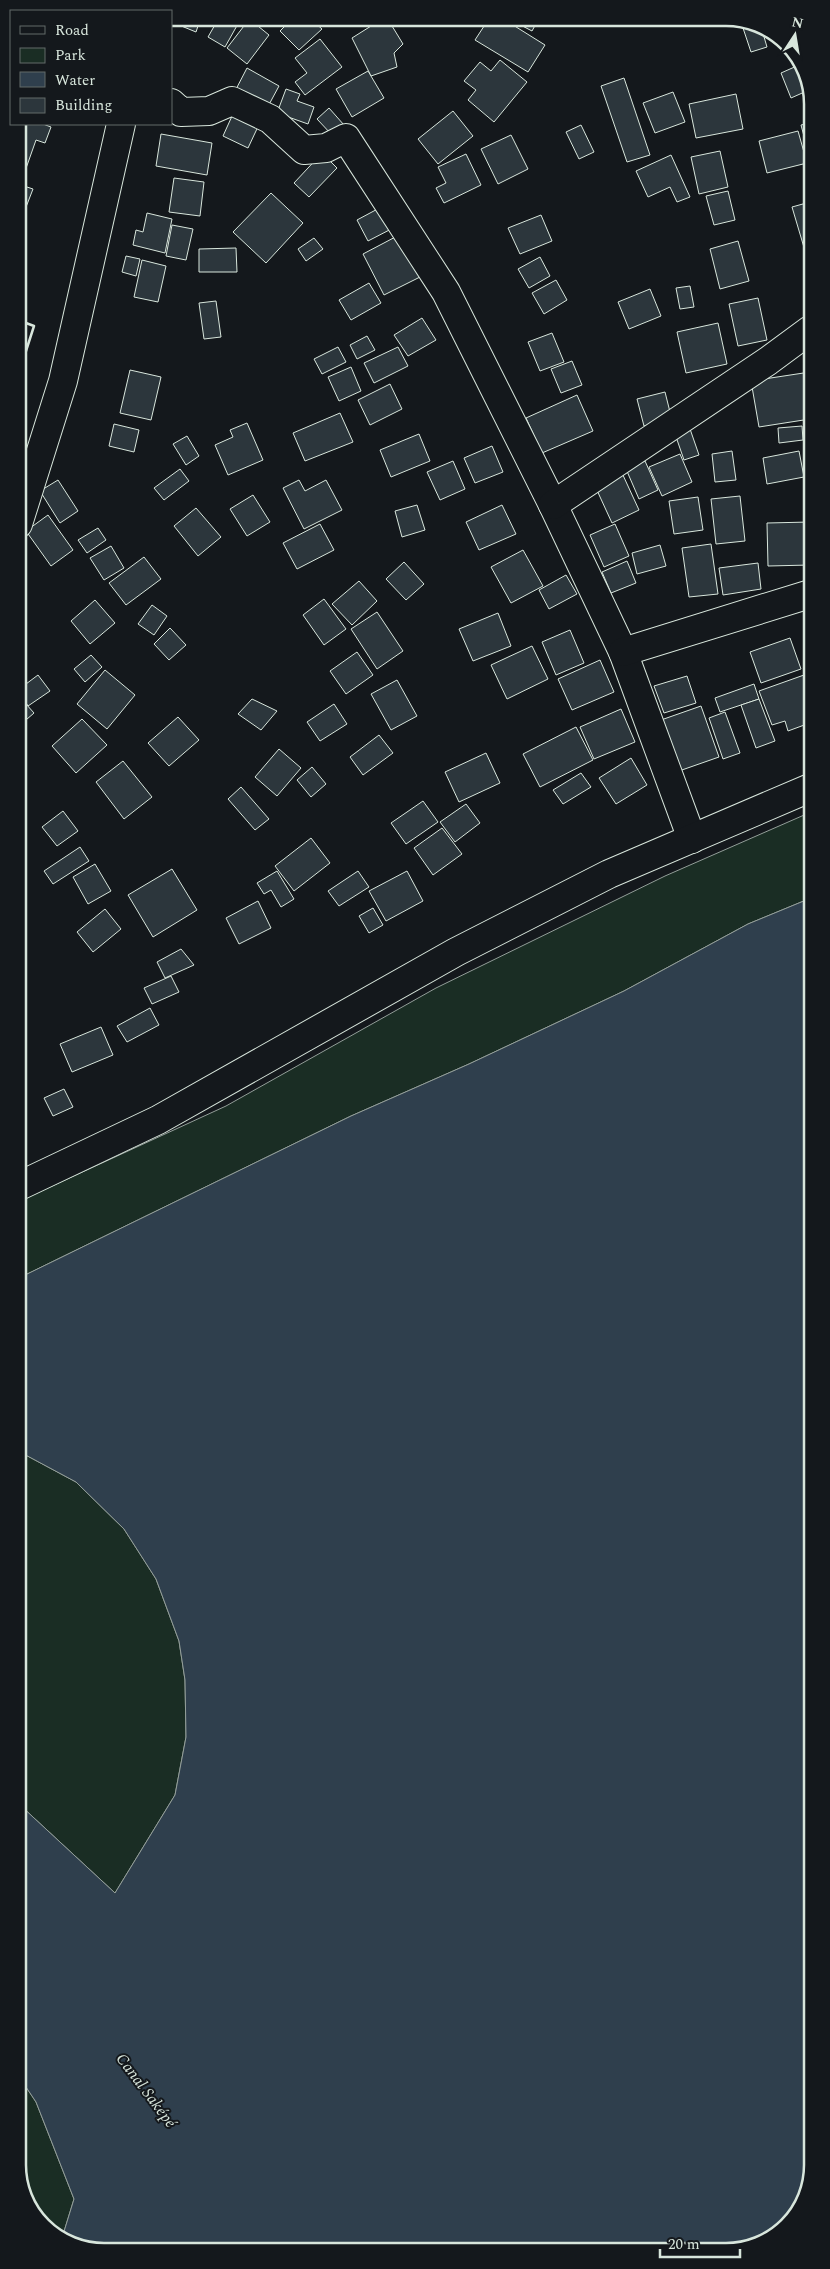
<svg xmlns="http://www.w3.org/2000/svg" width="830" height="2269" font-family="Spectral,serif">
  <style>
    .green { fill: #1a2d24; stroke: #939e99 }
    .water { fill: #2f3f4d; stroke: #939e99 }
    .building { fill: #2c363c; stroke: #d8e6dc }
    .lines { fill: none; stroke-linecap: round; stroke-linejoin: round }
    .minor-casing { stroke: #d8e6dc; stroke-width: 30 }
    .minor { stroke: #14181c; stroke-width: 28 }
    .wall { stroke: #d8e6dc; stroke-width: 2.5 }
    .labels { text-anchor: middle; stroke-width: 4; stroke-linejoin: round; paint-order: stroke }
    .water-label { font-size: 16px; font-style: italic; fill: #d8e6dc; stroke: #14181c }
    .rim { fill: none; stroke: #d8e6dc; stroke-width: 2.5 }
  </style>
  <rect width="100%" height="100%" fill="#14181c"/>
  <g class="green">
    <path d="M811 812V898L748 924 624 991 469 1064 351 1116 19 1278V1202L28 1197 226 1106 436 988 665 876Z"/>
    <path d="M20 1452 76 1482 124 1529 156 1579 179 1641 185 1680 186 1737 175 1795 115 1893 20 1805Z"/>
    <path d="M20 2078 36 2102 74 2199 62 2238 51 2233 21 2188Z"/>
  </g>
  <path class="water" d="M811 898 812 2165 794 2218 749 2248 98 2251 62 2238 74 2199 36 2102 20 2078V1805L115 1893 175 1795 186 1737 185 1680 179 1641 156 1579 124 1529 76 1482 20 1452 19 1278 351 1116 469 1064 624 991 748 924Z"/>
  <g class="building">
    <path d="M488 20H505L545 45 528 72 475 40Z"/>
    <path d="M511 20H538L532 31Z"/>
    <path d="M379 21H389L403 44 394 53 397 67 371 76 352 38Z"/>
    <path d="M239 22 225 47 208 37 216 23Z"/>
    <path d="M247 22H253L269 35 247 64 227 48Z"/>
    <path d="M289 22H314L322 29 299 50 280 31Z"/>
    <path d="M174 23H199L196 32Z"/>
    <path d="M746 24 762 30 767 47 751 52 742 25Z"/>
    <path d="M320 39 342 67 305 95 295 82 307 73 295 58Z"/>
    <path d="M500 60 527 82 494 122 468 100 476 90 464 81 480 62 491 71Z"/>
    <path d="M799 65 809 81V90L791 98 781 73Z"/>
    <path d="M247 68 279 86 265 112 233 95Z"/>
    <path d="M368 71 384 98 352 117 336 89Z"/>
    <path d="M624 78 650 155 627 162 601 86Z"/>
    <path d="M286 89 300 94 297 101 314 107 308 124 277 113Z"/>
    <path d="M673 92 685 122 655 133 643 103Z"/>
    <path d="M736 94 743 129 696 138 689 104Z"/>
    <path d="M237 105 263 116 248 148 223 136Z"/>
    <path d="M329 108 344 125 332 135 317 119Z"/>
    <path d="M453 111 473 136 438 164 418 139Z"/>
    <path d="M810 123V159L801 125Z"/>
    <path d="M18 124H43L51 127 45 143 36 140 24 174 18 172V150L23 135 18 133Z"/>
    <path d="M581 125 594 152 579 159 566 132Z"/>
    <path d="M798 131 807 163 767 173 759 141Z"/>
    <path d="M161 134 212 143 207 175 156 166Z"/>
    <path d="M511 135 528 169 498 184 481 149Z"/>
    <path d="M720 151 728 187 699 194 691 157Z"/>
    <path d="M322 153 337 168 309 197 294 183Z"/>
    <path d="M466 154 481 185 444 203 436 188 446 183 438 167Z"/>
    <path d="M671 155 690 197 677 202 670 187 648 197 636 171Z"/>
    <path d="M174 178 204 182 200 216 169 212Z"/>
    <path d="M18 184 33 189 21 220 18 218Z"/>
    <path d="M728 191 735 220 714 225 706 196Z"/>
    <path d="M271 193 303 223 266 263 233 232Z"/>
    <path d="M810 202V261H808L792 207Z"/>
    <path d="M385 205 397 226 368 241 357 220Z"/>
    <path d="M147 213 172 219 165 253 133 245 136 230 143 232Z"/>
    <path d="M541 215 552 241 520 254 508 228Z"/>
    <path d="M172 225 193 229 186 260 166 256Z"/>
    <path d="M401 234 422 276 384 295 363 254Z"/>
    <path d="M314 238 323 249 306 261 298 249Z"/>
    <path d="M738 241 749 281 720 289 710 249Z"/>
    <path d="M236 248 237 272H199V249Z"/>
    <path d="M18 254 25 259 18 268Z"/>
    <path d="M126 256 140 259 136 276 122 272Z"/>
    <path d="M540 257 550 276 529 288 518 269Z"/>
    <path d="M142 260 166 266 158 302 134 297Z"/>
    <path d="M556 280 567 300 544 314 532 293Z"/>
    <path d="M369 283 381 303 351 320 339 300Z"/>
    <path d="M690 286 694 307 680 309 676 288Z"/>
    <path d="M650 289 661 316 629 329 618 302Z"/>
    <path d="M758 298 767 340 738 346 729 304Z"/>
    <path d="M216 301 221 337 204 339 199 303Z"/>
    <path d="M422 318 436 340 408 356 394 335Z"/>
    <path d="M718 323 727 364 686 373 677 332Z"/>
    <path d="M552 333 564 362 540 371 528 342Z"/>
    <path d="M367 336 375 350 357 359 350 345Z"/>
    <path d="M338 347 346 362 322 374 314 359Z"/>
    <path d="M398 347 408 366 374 383 364 363Z"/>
    <path d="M572 361 582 385 561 393 551 369Z"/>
    <path d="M351 367 361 391 339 401 328 377Z"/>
    <path d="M130 370 161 377 151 420 120 413Z"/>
    <path d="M810 372V419L759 427 751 381Z"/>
    <path d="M390 384 402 409 370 425 358 400Z"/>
    <path d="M665 392 672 420 644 426 637 399Z"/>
    <path d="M577 395 593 431 542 453 526 418Z"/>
    <path d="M340 413 353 442 305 461 293 433Z"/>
    <path d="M247 423 263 460 228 475 215 445 233 437 230 430Z"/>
    <path d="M114 424 139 430 134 452 109 446Z"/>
    <path d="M689 426 699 455 684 460 674 431Z"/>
    <path d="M802 426 803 440 779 443 778 428Z"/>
    <path d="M419 434 430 461 391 477 380 450Z"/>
    <path d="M187 436 199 456 186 465 173 444Z"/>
    <path d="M492 446 503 472 475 483 464 458Z"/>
    <path d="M732 451 736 480 715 482 712 454Z"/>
    <path d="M799 451 804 477 767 484 763 458Z"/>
    <path d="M680 454 692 482 662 496 649 467Z"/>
    <path d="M453 461 465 489 440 500 427 472Z"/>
    <path d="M645 461 658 490 639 499 626 469Z"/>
    <path d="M180 469 189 481 164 500 154 488Z"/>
    <path d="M622 473 639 510 612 523 595 486Z"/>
    <path d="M58 480 78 511 60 523 40 491Z"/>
    <path d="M299 480 305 491 326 480 342 510 304 529 283 488Z"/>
    <path d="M253 495 270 522 247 536 230 509Z"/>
    <path d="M740 496 745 541 716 544 711 499Z"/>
    <path d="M698 497 703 530 674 534 669 501Z"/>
    <path d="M417 505 425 530 402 537 395 511Z"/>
    <path d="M502 505 516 534 479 550 466 522Z"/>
    <path d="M196 508 221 537 198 556 174 526Z"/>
    <path d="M48 515 73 550 51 566 26 531Z"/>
    <path d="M810 522V565L768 566 767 523Z"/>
    <path d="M320 524 334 550 297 569 283 543Z"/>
    <path d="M615 524 629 556 604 567 590 535Z"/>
    <path d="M98 528 106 540 87 553 78 540Z"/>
    <path d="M711 544 718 594 689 597 682 548Z"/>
    <path d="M660 545 666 566 637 574 632 553Z"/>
    <path d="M111 546 124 568 104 580 90 558Z"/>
    <path d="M523 550 543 586 511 603 491 567Z"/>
    <path d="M144 557 161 579 126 605 109 583Z"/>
    <path d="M627 561 636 583 611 593 602 572Z"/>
    <path d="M404 562 424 584 406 600 386 579Z"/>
    <path d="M758 563 761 589 723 595 719 568Z"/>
    <path d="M566 575 577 594 549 609 539 590Z"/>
    <path d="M359 581 377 601 352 625 332 604Z"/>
    <path d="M324 599 346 629 324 645 303 615Z"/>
    <path d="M95 600 115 623 90 644 71 621Z"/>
    <path d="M152 605 167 616 154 635 138 624Z"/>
    <path d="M377 612 403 651 377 669 351 629Z"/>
    <path d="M498 613 511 646 473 661 459 629Z"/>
    <path d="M170 628 186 645 169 660 154 644Z"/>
    <path d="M570 630 584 663 556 675 542 642Z"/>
    <path d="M790 638 801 669 761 683 750 652Z"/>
    <path d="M532 646 548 679 507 699 491 665Z"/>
    <path d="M357 652 373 675 346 694 330 671Z"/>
    <path d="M91 655 102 667 85 682 74 669Z"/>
    <path d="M600 660 614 692 572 710 558 679Z"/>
    <path d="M105 670 135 695 107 729 77 704Z"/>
    <path d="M38 675 50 691 28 706 18 690Z"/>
    <path d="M804 675 810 693V712L804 715 807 724 788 731 785 721 772 725 759 691Z"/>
    <path d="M687 676 696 703 664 713 654 686Z"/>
    <path d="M397 680 417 716 391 730 371 694Z"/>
    <path d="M754 684 759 699 720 712 715 698Z"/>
    <path d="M18 695 34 713 19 726Z"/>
    <path d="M252 699 277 711 261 730 238 714Z"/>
    <path d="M759 699 775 741 756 748 741 705Z"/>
    <path d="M334 704 347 724 320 741 307 722Z"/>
    <path d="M701 706 719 757 679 771 661 720Z"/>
    <path d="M621 709 635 742 594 759 580 727Z"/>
    <path d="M725 712 740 753 723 759 709 718Z"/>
    <path d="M178 717 199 740 169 766 148 743Z"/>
    <path d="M82 719 107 745 76 773 52 746Z"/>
    <path d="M576 727 593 760 540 787 523 754Z"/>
    <path d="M379 735 393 753 363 775 350 757Z"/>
    <path d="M279 749 301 768 277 796 255 777Z"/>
    <path d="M486 753 500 783 459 802 445 772Z"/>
    <path d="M631 758 647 785 616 804 599 778Z"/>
    <path d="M123 761 152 797 124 819 96 782Z"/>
    <path d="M312 767 326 784 311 797 297 780Z"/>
    <path d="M581 773 591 787 563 804 553 790Z"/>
    <path d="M241 787 269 819 255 830 228 799Z"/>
    <path d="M423 801 438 822 406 844 391 823Z"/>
    <path d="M466 804 480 823 455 842 440 822Z"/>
    <path d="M63 811 78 831 57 846 42 827Z"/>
    <path d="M442 828 462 854 433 875 414 848Z"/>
    <path d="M311 838 330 863 294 891 275 866Z"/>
    <path d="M80 847 89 861 53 884 44 871Z"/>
    <path d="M95 864 111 891 88 904 73 877Z"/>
    <path d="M172 869 197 910 153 937 128 895Z"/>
    <path d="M277 871 294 899 281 907 271 890 264 894 257 883Z"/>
    <path d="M358 871 369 887 339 906 328 891Z"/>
    <path d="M407 871 423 901 386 921 369 891Z"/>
    <path d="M258 901 271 928 239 944 226 918Z"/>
    <path d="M373 908 383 925 369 933 359 916Z"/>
    <path d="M105 909 121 929 93 952 77 932Z"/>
    <path d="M181 949 194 965 165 978 157 962Z"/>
    <path d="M171 976 179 992 152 1004 144 988Z"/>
    <path d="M150 1008 159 1025 127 1042 117 1026Z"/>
    <path d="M101 1027 113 1055 72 1072 60 1044Z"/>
    <path d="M64 1089 73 1107 53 1116 44 1098Z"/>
  </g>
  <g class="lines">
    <g class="minor-casing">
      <g id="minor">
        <path d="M171 103 181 112 209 111 232 101 270 119 304 150 326 148 346 138 446 292 553 505 623 652 692 839"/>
        <path d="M553 505 768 361 810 330"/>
        <path d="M18 524 63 381 121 124"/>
        <path d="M623 652 810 594"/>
        <path d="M19 1186 158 1120 456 952 609 874 810 788"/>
      </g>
    </g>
    <use href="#minor" class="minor"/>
    <path class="wall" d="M18 320 34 326 18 376"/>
  </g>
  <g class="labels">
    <g class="water-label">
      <text transform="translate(147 2090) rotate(53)" y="6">Canal Saképé</text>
    </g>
  </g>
  <path d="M0 0H830V2269H0ZM104 26H726A78 78 0 0 1 804 104V2165A78 78 0 0 1 726 2243H104A78 78 0 0 1 26 2165V104A78 78 0 0 1 104 26Z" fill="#14181c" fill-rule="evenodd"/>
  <path class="rim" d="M104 26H726A78 78 0 0 1 804 104V2165A78 78 0 0 1 726 2243H104A78 78 0 0 1 26 2165V104A78 78 0 0 1 104 26Z"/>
  <rect x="10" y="10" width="162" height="115" fill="#14181c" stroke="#626a69"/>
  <rect x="20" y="26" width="25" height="8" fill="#14181c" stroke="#626a69"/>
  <text x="55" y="35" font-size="15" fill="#d8e6dc">Road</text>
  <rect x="20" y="48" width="25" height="15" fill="#1a2d24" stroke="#626a69"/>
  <text x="55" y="60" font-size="15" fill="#d8e6dc">Park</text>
  <rect x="20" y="72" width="25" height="15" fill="#2f3f4d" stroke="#626a69"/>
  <text x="55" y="85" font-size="15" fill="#d8e6dc">Water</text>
  <rect x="20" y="98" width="25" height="15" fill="#2c363c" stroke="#626a69"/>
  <text x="55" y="110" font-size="15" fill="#d8e6dc">Building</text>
  <g transform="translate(795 35) rotate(12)" stroke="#14181c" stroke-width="4" paint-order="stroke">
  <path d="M0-4L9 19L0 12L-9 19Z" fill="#d8e6dc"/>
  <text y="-8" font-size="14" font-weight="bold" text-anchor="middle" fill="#d8e6dc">N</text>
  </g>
  <path d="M660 2249v8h80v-8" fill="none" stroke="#d8e6dc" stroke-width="2.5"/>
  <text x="668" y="2249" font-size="15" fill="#d8e6dc" stroke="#14181c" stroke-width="4" paint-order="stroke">20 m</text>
</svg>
